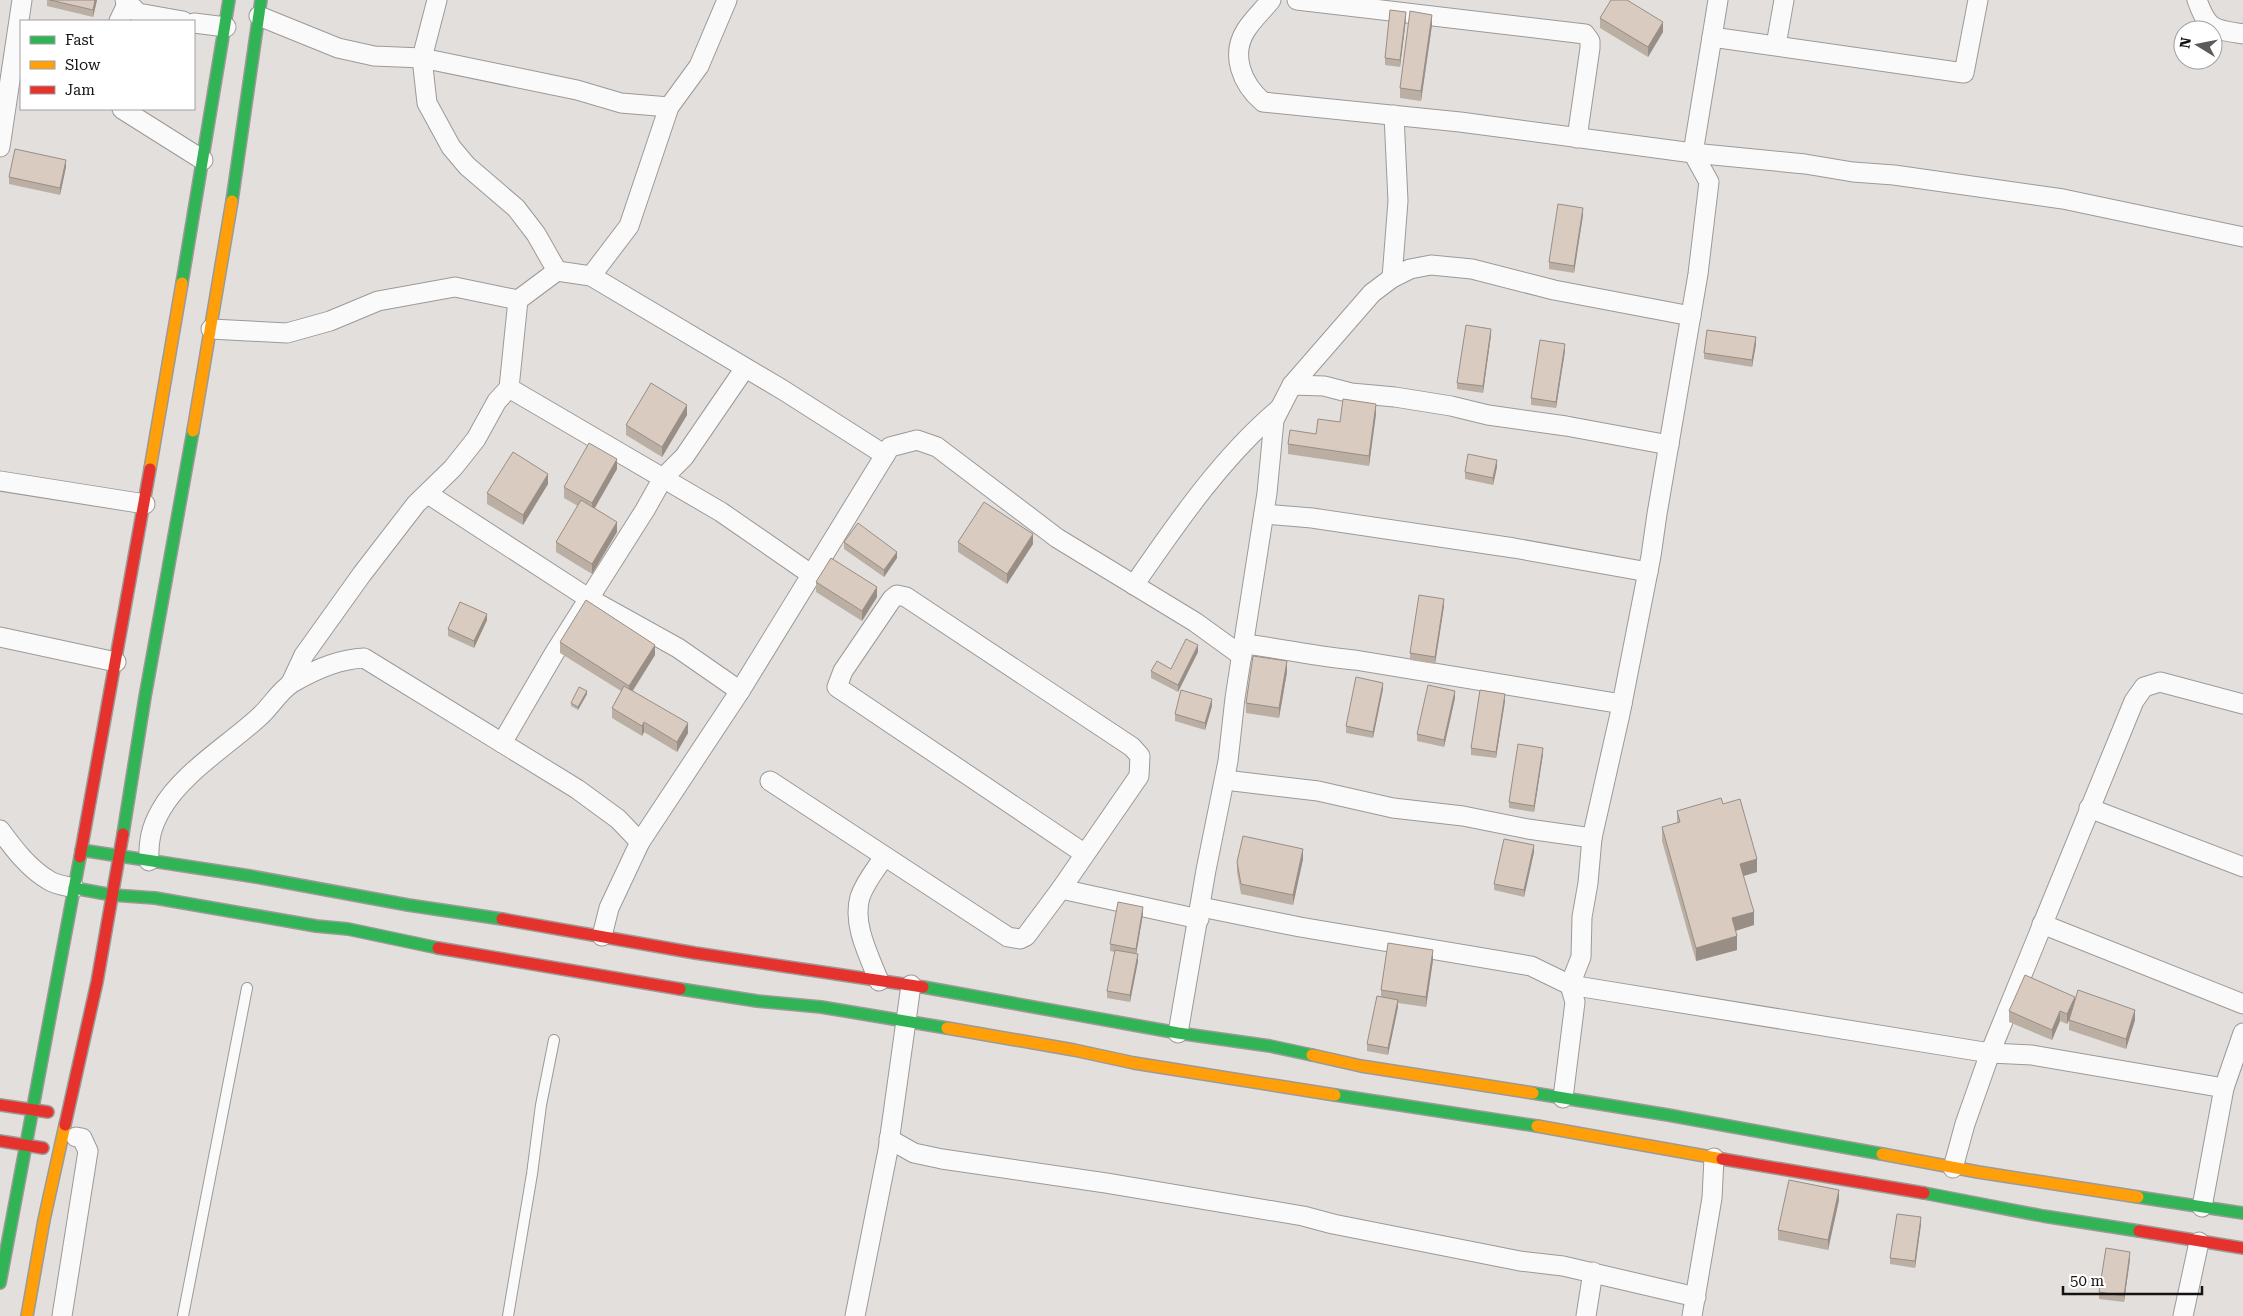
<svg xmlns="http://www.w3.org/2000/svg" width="2243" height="1316" font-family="'Roboto Serif',serif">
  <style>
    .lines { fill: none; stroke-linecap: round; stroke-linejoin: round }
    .lane-casing { stroke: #9c9a98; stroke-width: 12 }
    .street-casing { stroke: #9c9a98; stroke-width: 21 }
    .fast-casing { stroke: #9c9a98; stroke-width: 14 }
    .slow-casing { stroke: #9c9a98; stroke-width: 14 }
    .jam-casing { stroke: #9c9a98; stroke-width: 14 }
    .lane { stroke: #fbfafa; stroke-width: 10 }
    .street { stroke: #fbfafa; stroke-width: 19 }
    .fast { stroke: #30b455; stroke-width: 11 }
    .slow { stroke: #ff9f0a; stroke-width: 11 }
    .jam { stroke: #e5322d; stroke-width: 11 }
    .wall { fill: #bbafa4 }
    .shaded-wall { fill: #988e86 }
    .building { fill: #d9cbbf; stroke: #988e86 }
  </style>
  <rect width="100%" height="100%" fill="#e2dfdd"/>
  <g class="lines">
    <g class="lane-casing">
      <g id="lane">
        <path d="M183 1316 247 988"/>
        <path d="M508 1316 532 1174 541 1105 554 1040"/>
      </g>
    </g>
    <g class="street-casing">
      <g id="street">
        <path d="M125 0 138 13 183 21"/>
        <path d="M1271 0C1263 10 1253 19 1246 30 1230 55 1242 84 1263 102L1460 122 1693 153 1712 37 1964 73 1978 0"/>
        <path d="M1297 0 1585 34 1590 41V48L1577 138"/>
        <path d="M2197 0C2208 30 2213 29 2243 34"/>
        <path d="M259 16 338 48 374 56 422 58 437 0"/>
        <path d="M119 21 128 2"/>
        <path d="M194 23 226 27"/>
        <path d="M1712 37 1718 0"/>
        <path d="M1776 45 1784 0"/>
        <path d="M669 107 621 103 577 90 422 58 427 103 451 147 467 166 516 208 536 234 557 271 591 276 783 390 885 455"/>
        <path d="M122 109 203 160"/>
        <path d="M0 147 22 0"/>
        <path d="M591 276 629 226 669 107 699 66 727 0"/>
        <path d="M1392 278 1398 201 1394 115"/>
        <path d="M211 329 287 333 330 321 378 301 455 287 518 300"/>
        <path d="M1292 385 1324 386 1351 393 1395 397 1451 406 1488 415 1566 426 1669 445"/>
        <path d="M509 388 721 512 812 575"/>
        <path d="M0 481 145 504"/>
        <path d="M428 494 588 598 678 648 740 691"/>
        <path d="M1264 514 1312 518 1514 548 1648 572"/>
        <path d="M1134 585C1177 523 1221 458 1279 409"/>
        <path d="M0 637 116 662"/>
        <path d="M1244 644C1281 648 1317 657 1355 660L1622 704"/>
        <path d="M291 683 304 655 362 574 416 504 453 468 476 439 497 401 509 388 518 300 557 271"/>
        <path d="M502 743 555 652 645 510 663 478 684 457 745 368"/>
        <path d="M1225 780 1318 791 1393 808 1463 816 1528 829 1592 838"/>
        <path d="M770 781 1008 937 1020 939 1026 936 1061 889 1199 919"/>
        <path d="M2089 808 2243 867"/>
        <path d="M0 830C14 849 29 869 50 881 57 885 66 886 74 888"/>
        <path d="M149 861C148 842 151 827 161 810 181 774 227 746 258 718 270 708 279 691 292 683 314 670 339 659 364 658L577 789 618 819 640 842"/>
        <path d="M1061 889 1139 776 1140 756 1132 747 906 597 897 595 892 599 843 671 837 687 1085 854"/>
        <path d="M1201 907 1300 927 1531 966 1570 985 1990 1053 2032 1055 2224 1088"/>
        <path d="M2042 924 2243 1004"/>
        <path d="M602 936 609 908 640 842 740 691 890 447 917 440 937 447 1057 538 1195 622 1242 656"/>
        <path d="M879 981C869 956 852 924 860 897 865 882 876 869 884 857"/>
        <path d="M1178 1033 1206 870 1228 761 1235 698 1267 493 1274 420 1292 385 1372 293 1392 278 1410 269 1431 265 1472 269 1554 290 1691 316"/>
        <path d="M1563 1098 1575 1002 1570 985 1581 957 1582 917 1588 883 1592 838 1620 714 1651 556 1657 514 1698 274 1709 182 1693 153 1805 164 1853 172 1894 175 2063 199 2243 237"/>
        <path d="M889 1139 914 1153 942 1159 1106 1183 1303 1216 1333 1224 1520 1261 1563 1266 1696 1297"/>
        <path d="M1953 1168 1965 1124 1990 1053 2134 701 2144 687 2160 682 2243 704"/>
        <path d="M2202 1207 2224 1088 2243 1033"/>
        <path d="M62 1316 88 1151 82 1138 76 1137"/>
        <path d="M855 1316 888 1150 911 985"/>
        <path d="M1586 1316 1593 1272"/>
        <path d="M1692 1316 1712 1198 1714 1158"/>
        <path d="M2183 1316 2199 1242"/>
      </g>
    </g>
    <g class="fast-casing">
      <g id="fast">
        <path d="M232 201 261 0"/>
        <path d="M182 283 229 0"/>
        <path d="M123 834 145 697 193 431"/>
        <path d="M81 850 250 876 408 905 502 919"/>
        <path d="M74 888 112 895 155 898 316 926 348 929 438 948"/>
        <path d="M923 987 1178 1033 1270 1046 1312 1055"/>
        <path d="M680 989 757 1001 821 1007 947 1028"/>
        <path d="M1533 1093 1668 1115 1882 1154"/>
        <path d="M1335 1095 1537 1126"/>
        <path d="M1924 1193 2043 1216 2139 1231"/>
        <path d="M2138 1197 2243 1213"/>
        <path d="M0 1283 80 857"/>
      </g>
    </g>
    <g class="slow-casing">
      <g id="slow">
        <path d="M193 431 232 201"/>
        <path d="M150 469 182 283"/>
        <path d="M947 1028 1074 1050 1134 1063 1335 1095"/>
        <path d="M1312 1055 1361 1066 1533 1093"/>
        <path d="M1537 1126 1722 1159"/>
        <path d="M1882 1154 1978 1172 2138 1197"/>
        <path d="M27 1316 44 1220 65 1125"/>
      </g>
    </g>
    <g class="jam-casing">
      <g id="jam">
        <path d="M80 857 150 469"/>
        <path d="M502 919 695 953 923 987"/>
        <path d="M438 948 680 989"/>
        <path d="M0 1105 48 1112"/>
        <path d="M65 1125 97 982 123 834"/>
        <path d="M0 1141 43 1148"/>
        <path d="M1722 1159 1924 1193"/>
        <path d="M2139 1231 2243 1248"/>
      </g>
    </g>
    <use href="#lane" class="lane"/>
    <use href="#street" class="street"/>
    <use href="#fast" class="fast"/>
    <use href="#slow" class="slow"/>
    <use href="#jam" class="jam"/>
  </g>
  <g class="wall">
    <path d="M47 0H97L93 17 47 6Z"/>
    <path d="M1600 18 1663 32 1648 57 1600 28Z"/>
    <path d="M1406 19 1400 67 1385 65V58Z"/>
    <path d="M1432 25 1421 101 1400 98V88Z"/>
    <path d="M66 167 60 195 9 184V177Z"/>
    <path d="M1583 215 1574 273 1549 269V262Z"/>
    <path d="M1491 335 1483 393 1457 389V383Z"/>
    <path d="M1756 344 1752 367 1704 359V353Z"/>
    <path d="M1565 351 1556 408 1531 405V398Z"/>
    <path d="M1376 414 1369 466 1288 454V444L1316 434 1340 422Z"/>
    <path d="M687 415 662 457 626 435V425Z"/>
    <path d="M1497 467 1493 485 1465 479V472Z"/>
    <path d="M617 469 594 508 617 532 592 574 556 552V542L578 506 564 498V487Z"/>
    <path d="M548 484 523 525 487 504V493Z"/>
    <path d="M844 542 897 558 884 577 844 549Z"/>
    <path d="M958 542 1033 544 1007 584 958 552Z"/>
    <path d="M816 582 877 597 862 621 816 592Z"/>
    <path d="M1444 606 1435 664 1410 660V653Z"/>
    <path d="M487 620 474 648 448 636V629Z"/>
    <path d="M560 642 655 655 633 691 688 733 677 752 644 732 642 736 612 718V708L621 691 560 653Z"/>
    <path d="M1198 652 1178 692 1151 678V671L1171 669Z"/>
    <path d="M1287 672 1279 718 1246 713V703Z"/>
    <path d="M1383 689 1373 738 1346 733V726Z"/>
    <path d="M587 694 578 710 571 706V703Z"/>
    <path d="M1455 698 1444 747 1417 741V734Z"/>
    <path d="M1505 701 1496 758 1471 755V748Z"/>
    <path d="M1212 706 1205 730 1175 721V714Z"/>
    <path d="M1543 754 1534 812 1509 808V802Z"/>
    <path d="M1723 804 1757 872 1743 876 1754 925 1735 931 1737 950 1696 961 1662 841V827L1677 823V811Z"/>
    <path d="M1534 852 1524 897 1494 890V884Z"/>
    <path d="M1303 859 1293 905 1241 894 1237 872V862Z"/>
    <path d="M1143 914 1136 954 1138 961 1130 1002 1107 998V991L1115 952 1110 951V944Z"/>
    <path d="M1433 960 1426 1007 1398 1003V1007L1388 1055 1367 1051V1044L1381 996V990Z"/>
    <path d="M2075 1000 2135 1020 2126 1049 2069 1030V1021L2067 1024 2060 1021 2052 1040 2009 1022V1011Z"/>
    <path d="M1839 1200 1828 1250 1778 1240V1230Z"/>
    <path d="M1921 1224 1915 1268 1890 1264V1258Z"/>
    <path d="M2130 1259 2124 1302 2099 1299V1292Z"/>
  </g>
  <g class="shaded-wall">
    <path d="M95 0H97L93 17V10Z"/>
    <path d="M1406 12V19L1400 67V60Z"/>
    <path d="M1432 15V25L1421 101V91Z"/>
    <path d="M1663 22V32L1648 57V47Z"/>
    <path d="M66 160V167L60 195V188Z"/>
    <path d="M1583 208V215L1574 273V266Z"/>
    <path d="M1491 329V335L1483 393V386Z"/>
    <path d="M1756 337V344L1752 367V360Z"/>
    <path d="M1565 344V351L1556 408V402Z"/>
    <path d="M1376 404V414L1369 466V456Z"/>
    <path d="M687 405V415L662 457V447Z"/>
    <path d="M617 459V469L592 513V503Z"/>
    <path d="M1497 460V467L1493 485V478Z"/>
    <path d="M548 474V484L523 525V515Z"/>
    <path d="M617 522V532L592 574V564Z"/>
    <path d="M1033 534V544L1007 584V574Z"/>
    <path d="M897 552V558L884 577V570Z"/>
    <path d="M877 587V597L862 621V611Z"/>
    <path d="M1444 599V606L1435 664V657Z"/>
    <path d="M487 614V620L474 648V641Z"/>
    <path d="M655 645V655L629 696V686Z"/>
    <path d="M1198 645V652L1178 692V685Z"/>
    <path d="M1287 661V672L1279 718V708Z"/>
    <path d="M1383 683V689L1373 738V732Z"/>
    <path d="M587 691V694L578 710V707Z"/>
    <path d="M1455 691V698L1444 747V740Z"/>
    <path d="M1505 694V701L1496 758V752Z"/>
    <path d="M1212 699V706L1205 730V723Z"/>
    <path d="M644 722V732L642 736V726Z"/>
    <path d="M688 723V733L677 752V742Z"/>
    <path d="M1543 748V754L1534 812V806Z"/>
    <path d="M1534 845V852L1524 897V890Z"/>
    <path d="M1303 849V859L1293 905V895Z"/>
    <path d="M1757 859V872L1740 877V864Z"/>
    <path d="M1143 907V914L1136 955V949Z"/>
    <path d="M1754 912V925L1732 932V918Z"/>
    <path d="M1737 936V950L1696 961V948Z"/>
    <path d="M1433 950V960L1426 1007V997Z"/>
    <path d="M1138 954V961L1130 1002V995Z"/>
    <path d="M2075 997V1007L2067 1024V1014Z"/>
    <path d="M1398 1000V1007L1388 1055V1048Z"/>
    <path d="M2135 1010V1020L2126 1049V1039Z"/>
    <path d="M2060 1011V1021L2052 1040V1030Z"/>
    <path d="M1839 1190V1200L1828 1250V1240Z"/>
    <path d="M1921 1217V1224L1915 1268V1261Z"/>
    <path d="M2130 1252V1259L2124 1302V1296Z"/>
  </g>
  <g class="building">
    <path d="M50 0H95L93 10Z"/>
    <path d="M1611 0H1627L1663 22 1648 47 1600 18Z"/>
    <path d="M1390 10 1406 12 1400 60 1385 58Z"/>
    <path d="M1410 11 1432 15 1421 91 1400 88Z"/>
    <path d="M15 149 66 160 60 188 9 177Z"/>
    <path d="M1558 204 1583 208 1574 266 1549 262Z"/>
    <path d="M1466 325 1491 329 1483 386 1457 383Z"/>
    <path d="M1707 330 1756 337 1752 360 1704 353Z"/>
    <path d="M1540 340 1565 344 1556 402 1531 398Z"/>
    <path d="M651 383 687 405 662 447 626 425Z"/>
    <path d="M1343 399 1376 404 1369 456 1288 444 1290 430 1316 434 1318 419 1340 422Z"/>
    <path d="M589 443 617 459 592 503 564 487Z"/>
    <path d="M513 452 548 474 523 515 487 493Z"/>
    <path d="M1468 454 1497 460 1493 478 1465 472Z"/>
    <path d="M581 500 617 522 592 564 556 542Z"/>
    <path d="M984 502 1033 534 1007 574 958 542Z"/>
    <path d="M858 523 897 552 884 570 844 542Z"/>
    <path d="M831 558 877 587 862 611 816 582Z"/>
    <path d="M1419 595 1444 599 1435 657 1410 653Z"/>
    <path d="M586 600 655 645 629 686 560 642Z"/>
    <path d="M460 602 487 614 474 641 448 629Z"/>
    <path d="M1186 639 1198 645 1178 685 1151 671 1157 661 1171 669Z"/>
    <path d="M1253 656 1287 661 1279 708 1246 703Z"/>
    <path d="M1356 677 1383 683 1373 732 1346 726Z"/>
    <path d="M1428 685 1455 691 1444 740 1417 734Z"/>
    <path d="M624 686 688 723 677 742 644 722 642 726 612 708Z"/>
    <path d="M579 687 587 691 578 707 571 703Z"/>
    <path d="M1181 690 1212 699 1205 723 1175 714Z"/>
    <path d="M1480 690 1505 694 1496 752 1471 748Z"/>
    <path d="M1518 744 1543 748 1534 806 1509 802Z"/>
    <path d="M1721 798 1723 804 1740 799 1757 859 1740 864 1754 912 1732 918 1737 936 1696 948 1662 827 1680 822 1677 811Z"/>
    <path d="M1243 836 1303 849 1293 895 1241 884 1237 862Z"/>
    <path d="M1504 839 1534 845 1524 890 1494 884Z"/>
    <path d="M1118 902 1143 907 1136 949 1110 944Z"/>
    <path d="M1388 943 1433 950 1426 997 1381 990Z"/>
    <path d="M1115 950 1138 954 1130 995 1107 991Z"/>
    <path d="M2025 975 2075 997 2067 1014 2060 1011 2052 1030 2009 1011Z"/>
    <path d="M2078 990 2135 1010 2126 1039 2069 1020Z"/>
    <path d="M1377 996 1398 1000 1388 1048 1367 1044Z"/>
    <path d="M1789 1180 1839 1190 1828 1240 1778 1230Z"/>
    <path d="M1897 1214 1921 1217 1915 1261 1890 1258Z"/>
    <path d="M2106 1248 2130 1252 2124 1296 2099 1292Z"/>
  </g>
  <rect x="20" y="20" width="175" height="90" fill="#ffffff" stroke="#a1a0a0"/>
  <rect x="30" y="36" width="25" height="8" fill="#30b455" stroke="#a1a0a0"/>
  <text x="65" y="45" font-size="15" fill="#151211">Fast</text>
  <rect x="30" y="61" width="25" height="8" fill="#ff9f0a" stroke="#a1a0a0"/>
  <text x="65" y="70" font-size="15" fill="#151211">Slow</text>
  <rect x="30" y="86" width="25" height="8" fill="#e5322d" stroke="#a1a0a0"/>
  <text x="65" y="95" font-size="15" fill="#151211">Jam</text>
  <g transform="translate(2198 45) rotate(280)"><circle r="24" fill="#ffffff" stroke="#a1a0a0"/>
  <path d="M0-4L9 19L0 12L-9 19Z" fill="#5d5a58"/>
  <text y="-8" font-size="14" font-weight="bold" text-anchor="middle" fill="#151211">N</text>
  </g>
  <path d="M2063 1286v8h139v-8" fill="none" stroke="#151211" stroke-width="2.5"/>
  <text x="2070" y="1286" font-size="15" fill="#151211" stroke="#ffffff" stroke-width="4" paint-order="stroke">50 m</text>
</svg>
